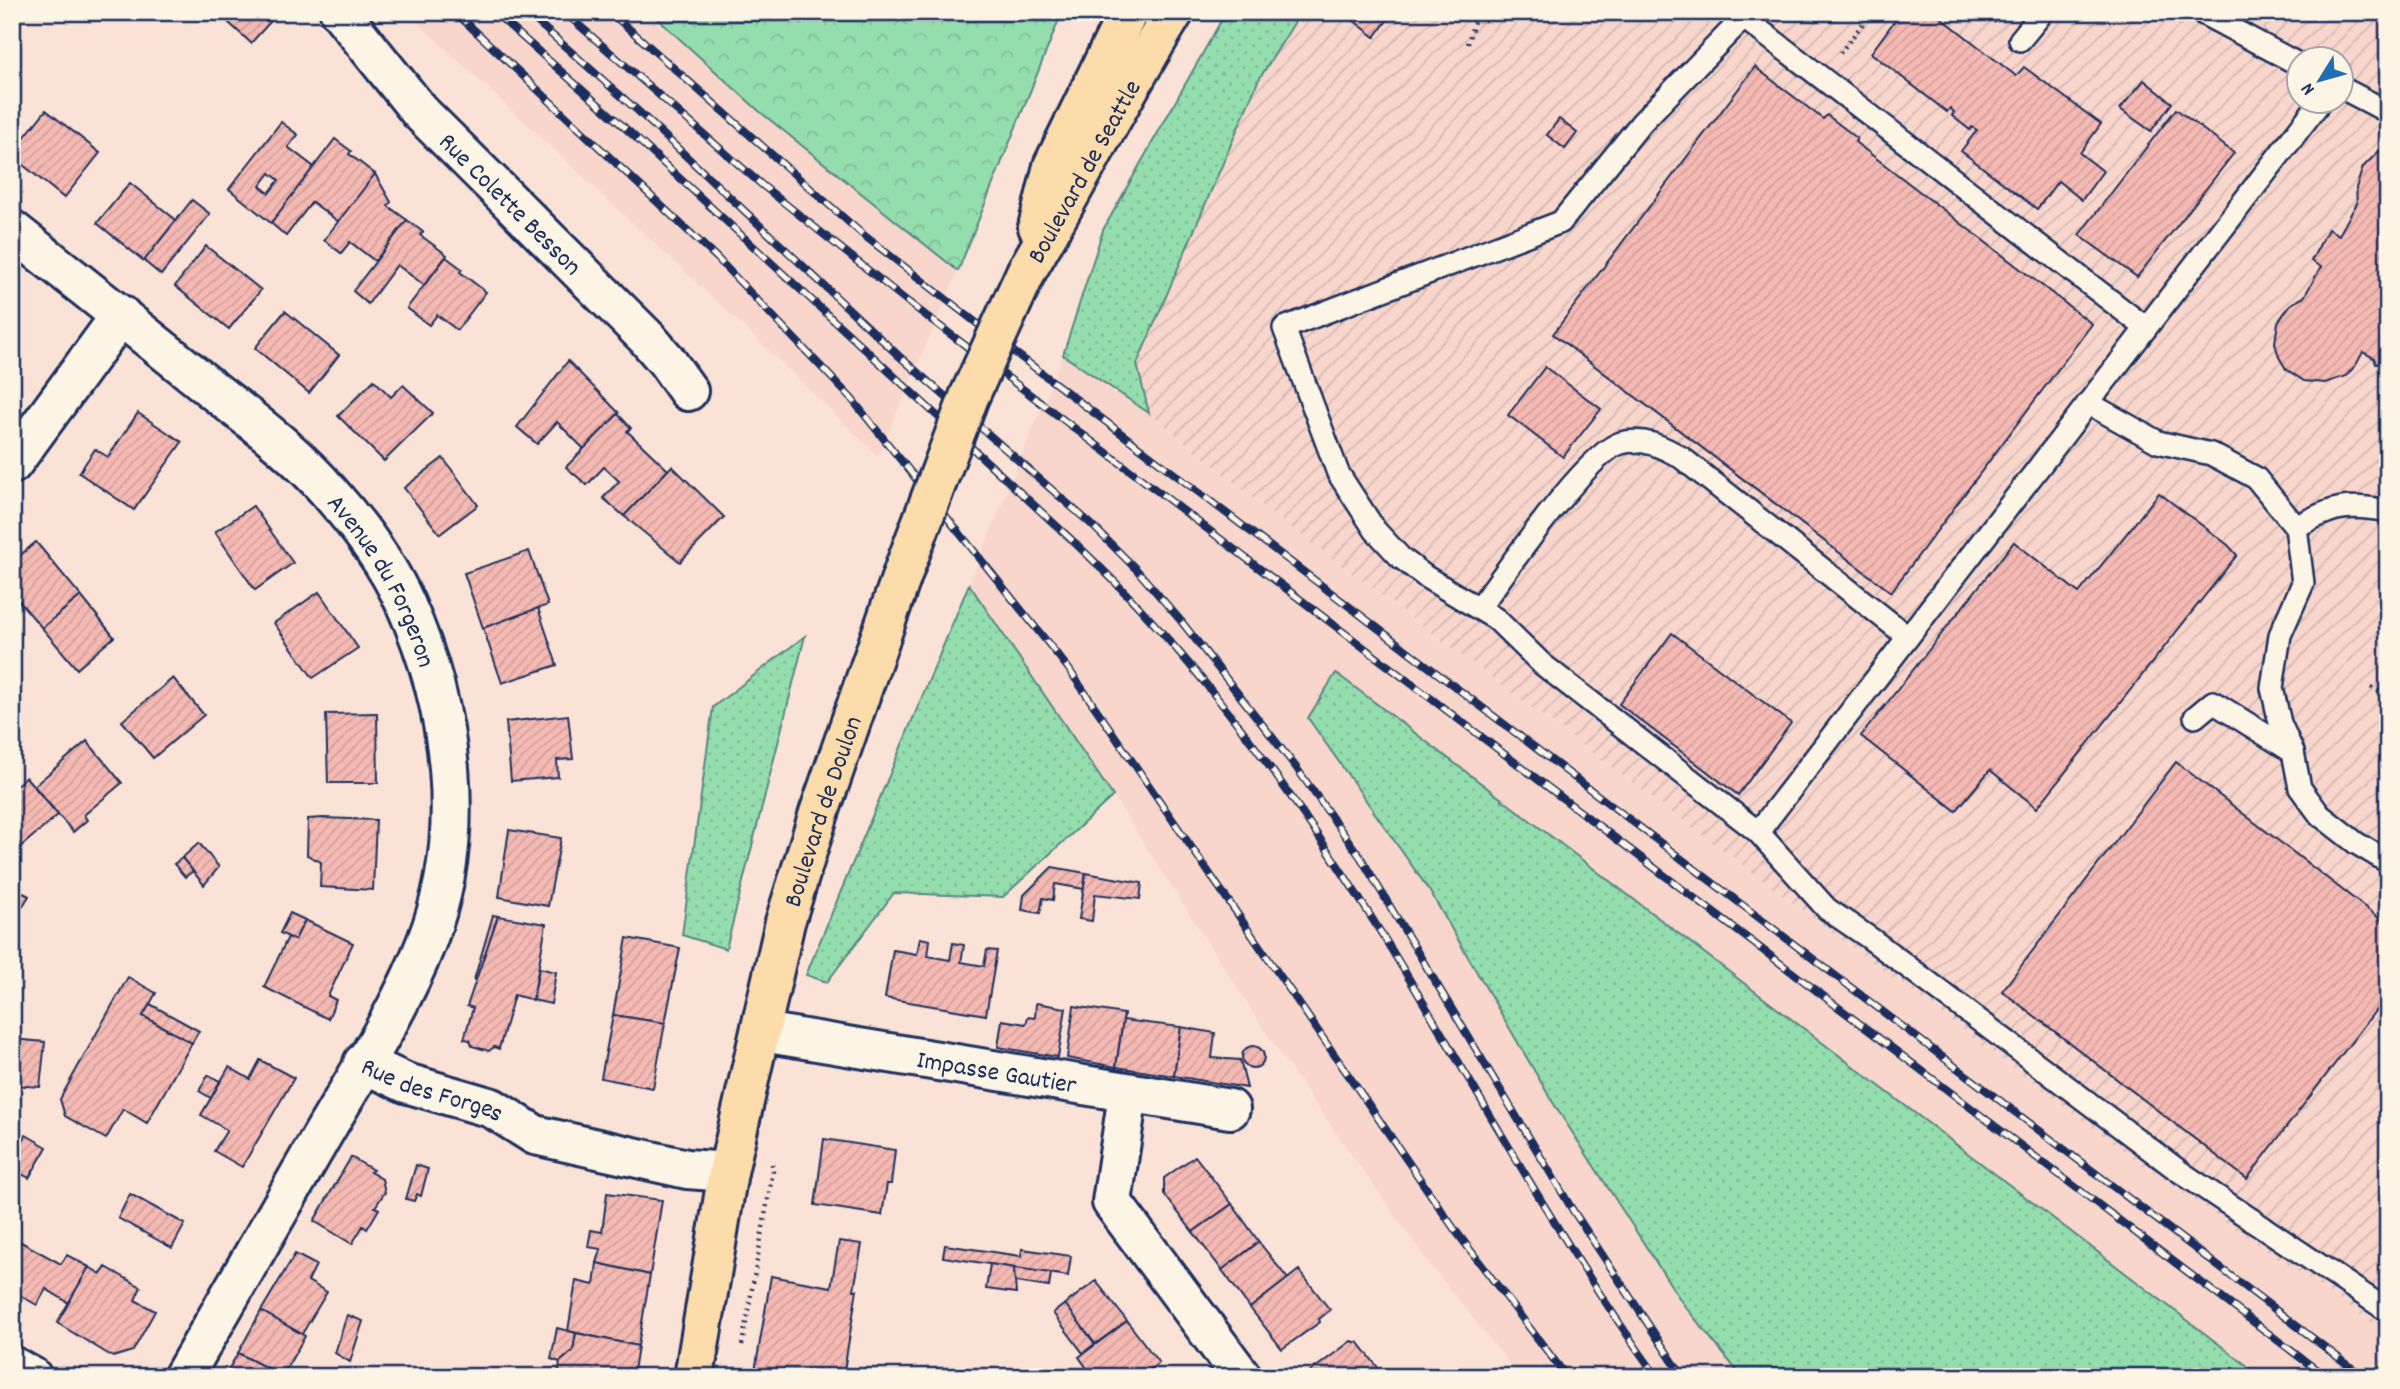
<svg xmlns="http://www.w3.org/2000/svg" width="2400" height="1389" font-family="Dekko,sans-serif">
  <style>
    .built { fill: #f8d6cc }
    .industrial { fill: url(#industrial-furrows); fill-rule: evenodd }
    .grass { fill: url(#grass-dots); stroke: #588686; stroke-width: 2 }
    .forest { fill: url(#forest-crowns); stroke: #588686; stroke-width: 2 }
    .building { fill: url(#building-hatch); stroke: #1b2f5e; stroke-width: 2; fill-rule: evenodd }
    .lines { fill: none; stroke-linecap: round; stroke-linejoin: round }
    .service-casing { stroke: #1b2f5e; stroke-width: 26 }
    .minor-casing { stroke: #1b2f5e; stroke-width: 44 }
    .primary-casing { stroke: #1b2f5e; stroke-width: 44 }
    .path { stroke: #1b2f5e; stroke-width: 4.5; stroke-dasharray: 2 5; stroke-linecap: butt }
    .service { stroke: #fcf5e5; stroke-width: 21 }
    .minor { stroke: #fcf5e5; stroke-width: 38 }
    .primary { stroke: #fddcac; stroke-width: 38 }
    .rail-casing { stroke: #1b2f5e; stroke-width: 8 }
    .rail { stroke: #fcf5e5; stroke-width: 5; stroke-dasharray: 16; stroke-linecap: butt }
    .primary-bridge-casing { stroke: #1b2f5e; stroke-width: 44; stroke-linecap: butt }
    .primary-bridge { stroke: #fddcac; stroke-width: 38 }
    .labels { text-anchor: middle; stroke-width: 7; stroke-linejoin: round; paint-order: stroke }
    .street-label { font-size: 26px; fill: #1b2f5e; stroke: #fcf5e5 }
  </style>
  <defs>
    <pattern id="industrial-furrows" width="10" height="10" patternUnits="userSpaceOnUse" patternTransform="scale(1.75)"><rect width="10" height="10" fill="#f8d6cc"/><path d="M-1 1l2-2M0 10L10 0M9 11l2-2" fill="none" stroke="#d4b8b2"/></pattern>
    <pattern id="grass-dots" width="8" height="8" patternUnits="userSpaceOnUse" patternTransform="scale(1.75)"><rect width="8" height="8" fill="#94dead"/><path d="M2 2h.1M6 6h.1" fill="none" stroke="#7fbf97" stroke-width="1.8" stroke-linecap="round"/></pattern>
    <pattern id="forest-crowns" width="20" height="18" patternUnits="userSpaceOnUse" patternTransform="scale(1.75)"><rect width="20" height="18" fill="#94dead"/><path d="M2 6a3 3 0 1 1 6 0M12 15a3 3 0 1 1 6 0" fill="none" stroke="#7fbf97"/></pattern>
    <pattern id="building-hatch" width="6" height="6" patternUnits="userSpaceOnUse" patternTransform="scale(1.75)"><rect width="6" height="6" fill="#f5b9b3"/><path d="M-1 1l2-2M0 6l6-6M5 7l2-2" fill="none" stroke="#d19f9c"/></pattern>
  </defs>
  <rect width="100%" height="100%" fill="#fae3d6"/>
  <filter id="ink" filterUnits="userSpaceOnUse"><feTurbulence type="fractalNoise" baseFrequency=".0143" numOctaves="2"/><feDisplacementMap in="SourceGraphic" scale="14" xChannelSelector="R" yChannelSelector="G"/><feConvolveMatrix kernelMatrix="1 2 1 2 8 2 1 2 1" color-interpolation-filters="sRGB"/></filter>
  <g filter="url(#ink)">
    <g class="built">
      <path d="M406 12H650L759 111 958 271 878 456 740 323Z"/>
      <path d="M1063 355 1149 413 1269 511 2147 1168 2388 1334V1377H2262L1336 674 1308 718 1429 890 1552 1101 1683 1304 1742 1377H1520L1428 1262 1282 1057 1113 796 969 584Z"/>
    </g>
    <path class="industrial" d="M1301 12H2388V38L2381 52 2388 58V1334L2147 1168 1269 511 1149 413 1137 364 1258 81ZM2298 60H2340V102H2298Z"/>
    <g class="grass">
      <path d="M1226 12H1301L1258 81 1137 364 1149 413 1063 355 1103 230Z"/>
      <path d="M969 584 1113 796 1003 897 894 893 827 982 806 975Z"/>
      <path d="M805 636 726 949 682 935 713 707Z"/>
      <path d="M1336 673 2262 1377H1742L1683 1304 1552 1101 1429 890 1308 718Z"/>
    </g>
    <path class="forest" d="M650 12H1062L958 271 759 111Z"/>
    <g class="building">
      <path d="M217 12H279L251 43Z"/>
      <path d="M1347 12H1393L1375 37 1345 14Z"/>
      <path d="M1901 12H1934L2016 76 2024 67 2101 124 2080 153 2103 171 2082 200 2058 181 2037 209 1961 151 1977 130 1972 127 1970 130 1952 116 1954 112 1950 108 1947 112 1871 53Z"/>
      <path d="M1755 67 1823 119 1827 115 1857 138 1855 142 2092 324 1891 592 1553 334Z"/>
      <path d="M2144 80 2172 103 2151 131 2120 109Z"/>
      <path d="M2176 109 2234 153 2137 277 2079 235Z"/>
      <path d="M46 110 100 153 64 198 12 156V153Z"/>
      <path d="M1559 119 1577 133 1565 149 1547 135Z"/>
      <path d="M281 122 298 135 288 147 314 167 271 223 229 189ZM270 173 279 180 269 193 260 186Z"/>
      <path d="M335 139 351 151 349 154 375 174 339 222 312 202 286 236 271 223Z"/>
      <path d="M2388 149V363L2376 364 2374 358 2363 352 2356 365 2346 376 2325 383 2304 381 2286 369 2279 357 2275 343 2278 322 2291 304 2304 297 2321 267 2311 261 2328 229 2339 235 2357 203 2356 188 2363 167 2378 152Z"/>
      <path d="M375 174 391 202 388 206 407 220 375 261 350 242 341 253 324 240Z"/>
      <path d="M130 183 176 220 144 261 97 223Z"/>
      <path d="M192 200 210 214 161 275 144 261Z"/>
      <path d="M407 220 423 232 420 235 447 255 424 285 397 265 368 304 353 291Z"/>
      <path d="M206 246 261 290 229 329 175 286Z"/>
      <path d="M446 257 462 269 460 272 486 292 457 330 437 315 429 325 407 308Z"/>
      <path d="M285 311 339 355 309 393 255 348Z"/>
      <path d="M568 361 619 413 584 449 557 422 537 444 517 427Z"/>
      <path d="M1545 367 1601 409 1563 457 1508 415Z"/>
      <path d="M374 380 391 397 403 385 433 413 384 461 338 416Z"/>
      <path d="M138 413 182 442 134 510 79 473 95 449 108 457Z"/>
      <path d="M618 414 631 428 627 431 668 470 624 516 603 498 619 481 604 467 587 485 566 467Z"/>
      <path d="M443 458 478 505 440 534 404 488Z"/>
      <path d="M672 466 724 517 680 562 624 516Z"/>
      <path d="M2159 493 2228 545 2237 555 2037 808 1990 770 1956 811 1861 736 2014 542 2079 593Z"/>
      <path d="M253 506 293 563 255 590 215 532Z"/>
      <path d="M36 542 81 596 42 628 12 593V562Z"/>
      <path d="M529 551 548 605 483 628 464 573Z"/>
      <path d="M319 592 358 648 313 678 274 623Z"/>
      <path d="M81 596 114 637 77 669 42 628Z"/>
      <path d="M538 608 557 665 502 683 483 628Z"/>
      <path d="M1672 633 1791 723 1738 795 1619 704Z"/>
      <path d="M173 678 204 715 153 758 122 721Z"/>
      <path d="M377 713 378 783H328L326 714Z"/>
      <path d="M568 715 573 759 557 760 558 777 511 781 506 722Z"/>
      <path d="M87 741 122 783 84 815 87 820 73 832 34 786Z"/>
      <path d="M2176 762 2388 925V994L2247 1179 2002 991Z"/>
      <path d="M26 777 58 815 12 854V789Z"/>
      <path d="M323 818 376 820 373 890 320 887 321 862 307 855 308 819Z"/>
      <path d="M509 830 561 838 548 906 499 897Z"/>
      <path d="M199 843 219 867 204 885 182 858Z"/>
      <path d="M182 858 193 871 185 877 174 864Z"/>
      <path d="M1052 867 1086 873 1084 889 1055 884 1053 900 1043 898 1040 913 1022 910 1024 895Z"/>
      <path d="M1086 873 1142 883 1140 899 1095 894 1092 921 1079 919Z"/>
      <path d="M12 887 29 896 21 909 12 904Z"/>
      <path d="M290 913 305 920 295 940 280 933Z"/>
      <path d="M493 915 498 916 477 980H474Z"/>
      <path d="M498 916 546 924 533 1000 514 995 499 1049 494 1047 489 1051 472 1046 470 1040 464 1039 473 1008 467 1006Z"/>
      <path d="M305 920 353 943 328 996 336 1000 328 1019 264 987 288 937 295 940Z"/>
      <path d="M627 938 680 948 665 1023 613 1015Z"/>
      <path d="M920 938 930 940 928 956 950 960 953 943 964 945 961 962 984 966 987 950 997 951 986 1015 885 998 893 950 917 954Z"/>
      <path d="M539 968 556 972 551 1004 533 1000Z"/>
      <path d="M128 977 156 993 143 1016 192 1043 147 1123 123 1109 106 1139 65 1116 60 1099Z"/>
      <path d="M1036 1003 1066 1008 1058 1057 998 1047 1002 1020 1026 1024 1028 1017 1035 1018Z"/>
      <path d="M150 1004 199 1031 192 1043 143 1016Z"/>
      <path d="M1074 1006 1124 1014 1116 1067 1067 1058Z"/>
      <path d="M613 1015 665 1023 653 1088 601 1078Z"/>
      <path d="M1123 1020 1181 1027 1174 1076 1116 1067Z"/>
      <path d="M1181 1027 1215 1033 1212 1058 1240 1060 1247 1088 1174 1076Z"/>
      <path d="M12 1039 45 1042 40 1087 12 1085Z"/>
      <circle cx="1253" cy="1057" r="11"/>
      <path d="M260 1060 294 1078 242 1167 214 1151 227 1130 201 1115 229 1067 250 1079Z"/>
      <path d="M208 1075 220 1081 211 1098 199 1091Z"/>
      <path d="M26 1135 47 1147 29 1178 12 1169V1159Z"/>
      <path d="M824 1139 895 1150 891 1184H887L882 1215 815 1205Z"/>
      <path d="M1195 1156 1232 1204 1193 1232 1164 1194V1178Z"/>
      <path d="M351 1157 373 1170 370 1172 382 1179 385 1192 375 1207 379 1209 367 1229 363 1226 352 1244 314 1221Z"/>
      <path d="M416 1165 428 1169 421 1196 417 1194 414 1201 406 1199Z"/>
      <path d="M607 1193 662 1200 650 1275 597 1263 601 1249 588 1247 591 1230 602 1232Z"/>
      <path d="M130 1194 185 1224 172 1248 118 1218Z"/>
      <path d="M1232 1204 1259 1242 1222 1270 1193 1232Z"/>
      <path d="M12 1237 61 1264 67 1255 89 1267 69 1303 46 1289 37 1305 12 1291Z"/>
      <path d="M839 1241 862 1244 854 1290H857L843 1377H754L771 1276 831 1287Z"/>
      <path d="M1259 1242 1288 1279 1250 1308 1222 1270Z"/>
      <path d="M945 1245 1021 1256 1022 1249 1071 1256 1068 1276 943 1257Z"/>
      <path d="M295 1254 316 1265 308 1281 327 1292 302 1334 261 1311Z"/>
      <path d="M597 1263 650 1275 638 1346 568 1331 576 1281 594 1285Z"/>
      <path d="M990 1264 1014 1268 1016 1293 986 1289Z"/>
      <path d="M89 1267 101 1274 106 1267 141 1287 135 1300 155 1311 133 1351 113 1357 57 1323Z"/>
      <path d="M1014 1268 1051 1273 1049 1287 1015 1282Z"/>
      <path d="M1299 1270 1330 1310 1319 1319 1320 1322 1282 1349 1250 1308Z"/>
      <path d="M1096 1281 1127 1321 1095 1344 1065 1304Z"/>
      <path d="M1065 1304 1095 1344 1083 1353 1053 1313Z"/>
      <path d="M261 1311 305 1336 282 1376 238 1353Z"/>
      <path d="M347 1315 363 1321 350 1362 335 1353Z"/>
      <path d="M1127 1321 1159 1363 1140 1377H1093L1079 1357Z"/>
      <path d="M557 1328 576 1333 573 1351 560 1362 551 1359Z"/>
      <path d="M576 1333 638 1346 633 1377H558L560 1362 573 1351Z"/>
      <path d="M1351 1341 1359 1343 1379 1369 1370 1377H1303Z"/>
      <path d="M238 1353 282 1376 224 1377Z"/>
    </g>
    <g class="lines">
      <g class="service-casing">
        <g id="service">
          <path d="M1749 12 1642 122 1561 222 1284 328 1338 473 1375 530 1400 557 1426 577 1496 619 1542 664 1758 832 1827 909 1871 939 2179 1171 2388 1311"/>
          <path d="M2200 12 2298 64"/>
          <path d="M1744 18 2146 328"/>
          <path d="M2020 40 2043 12"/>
          <path d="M2340 87 2388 112"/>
          <path d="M2088 403 2158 442 2211 454 2256 478 2296 527 2303 583 2280 635 2272 688 2280 723 2293 752 2300 788 2320 815 2356 843 2388 862"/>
          <path d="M2296 527C2332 507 2346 503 2388 511"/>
          <path d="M1479 608C1504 575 1587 452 1621 443 1643 437 1664 447 1682 458L1908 637"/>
          <path d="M2195 717 2213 702 2293 752"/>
          <path d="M1758 832 2320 102"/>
        </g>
      </g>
      <g class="minor-casing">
        <g id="minor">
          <path id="s1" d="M340 12 420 112 647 338 666 360 688 391"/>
          <path id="s2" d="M12 230C78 282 144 334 209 387 251 420 296 453 330 493 359 526 387 563 405 603 452 707 469 835 426 943 400 1010 359 1072 323 1134 276 1215 230 1296 183 1377"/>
          <path d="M12 464 121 315"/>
          <path id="s3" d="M762 1032 1230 1109"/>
          <path id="s4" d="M363 1063 406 1083 492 1108 535 1135 687 1169 728 1172"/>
          <path d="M1128 1094 1112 1202 1242 1377"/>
          <path d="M12 1366 32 1377"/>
        </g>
      </g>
      <g class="primary-casing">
        <g id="primary">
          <path d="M1038 227 1053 166 1128 12"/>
          <path id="s5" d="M1027 270C1077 185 1122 96 1174 12"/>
          <path id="s6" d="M694 1377 728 1172 785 922 819 813 906 564"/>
        </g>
      </g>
      <g class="path">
        <path d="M1984 12 1997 23"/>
        <path d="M1468 44 1476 12"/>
        <path d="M1840 53 1872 12"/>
        <path d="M2371 687 2388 696"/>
        <path d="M742 1345 773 1171 772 1164"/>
      </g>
      <use href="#service" class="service"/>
      <use href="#minor" class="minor"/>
      <use href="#primary" class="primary"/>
      <g class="rail-casing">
        <g id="rail">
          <path d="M455 12 717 258 851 398 1068 668 1455 1230 1567 1377"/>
          <path d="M494 12 623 126 1074 542C1196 656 1295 795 1383 936 1474 1083 1555 1236 1657 1377"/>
          <path d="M526 12 638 111 899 356 1091 524 1136 569 1181 621 1295 766 1361 858 1572 1209 1683 1377"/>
          <path d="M564 12 762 185 908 302 2326 1377"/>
          <path d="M610 12 861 233 1010 349 2364 1377"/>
        </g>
      </g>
      <use href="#rail" class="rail"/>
      <g class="primary-bridge-casing">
        <path id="primary-bridge" d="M906 564 969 397 1027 270"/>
      </g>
      <use href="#primary-bridge" class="primary-bridge"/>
    </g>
  </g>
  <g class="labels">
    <g class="street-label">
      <text dy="9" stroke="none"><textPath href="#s5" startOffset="114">Boulevard de Seattle</textPath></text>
      <text dy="9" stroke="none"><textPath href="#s1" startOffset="257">Rue Colette Besson</textPath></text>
      <text dy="9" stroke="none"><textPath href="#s2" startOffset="516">Avenue du Forgeron</textPath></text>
      <text dy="9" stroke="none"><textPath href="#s6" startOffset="581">Boulevard de Doulon</textPath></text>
      <text dy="9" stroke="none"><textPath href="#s3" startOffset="238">Impasse Gautier</textPath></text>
      <text dy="9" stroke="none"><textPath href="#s4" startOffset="75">Rue des Forges</textPath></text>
    </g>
  </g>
  <rect width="2400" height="1389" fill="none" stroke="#fcf5e5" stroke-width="42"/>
  <rect x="21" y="21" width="2358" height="1347" fill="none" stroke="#1b2f5e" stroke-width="2.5" filter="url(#ink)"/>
  <g transform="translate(2320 80) rotate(233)"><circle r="33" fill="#fcf5e5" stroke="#a2a6af" stroke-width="2"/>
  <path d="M0-5L12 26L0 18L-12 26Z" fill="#1f6fb2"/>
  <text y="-10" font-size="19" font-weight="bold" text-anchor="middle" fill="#1b2f5e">N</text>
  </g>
</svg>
